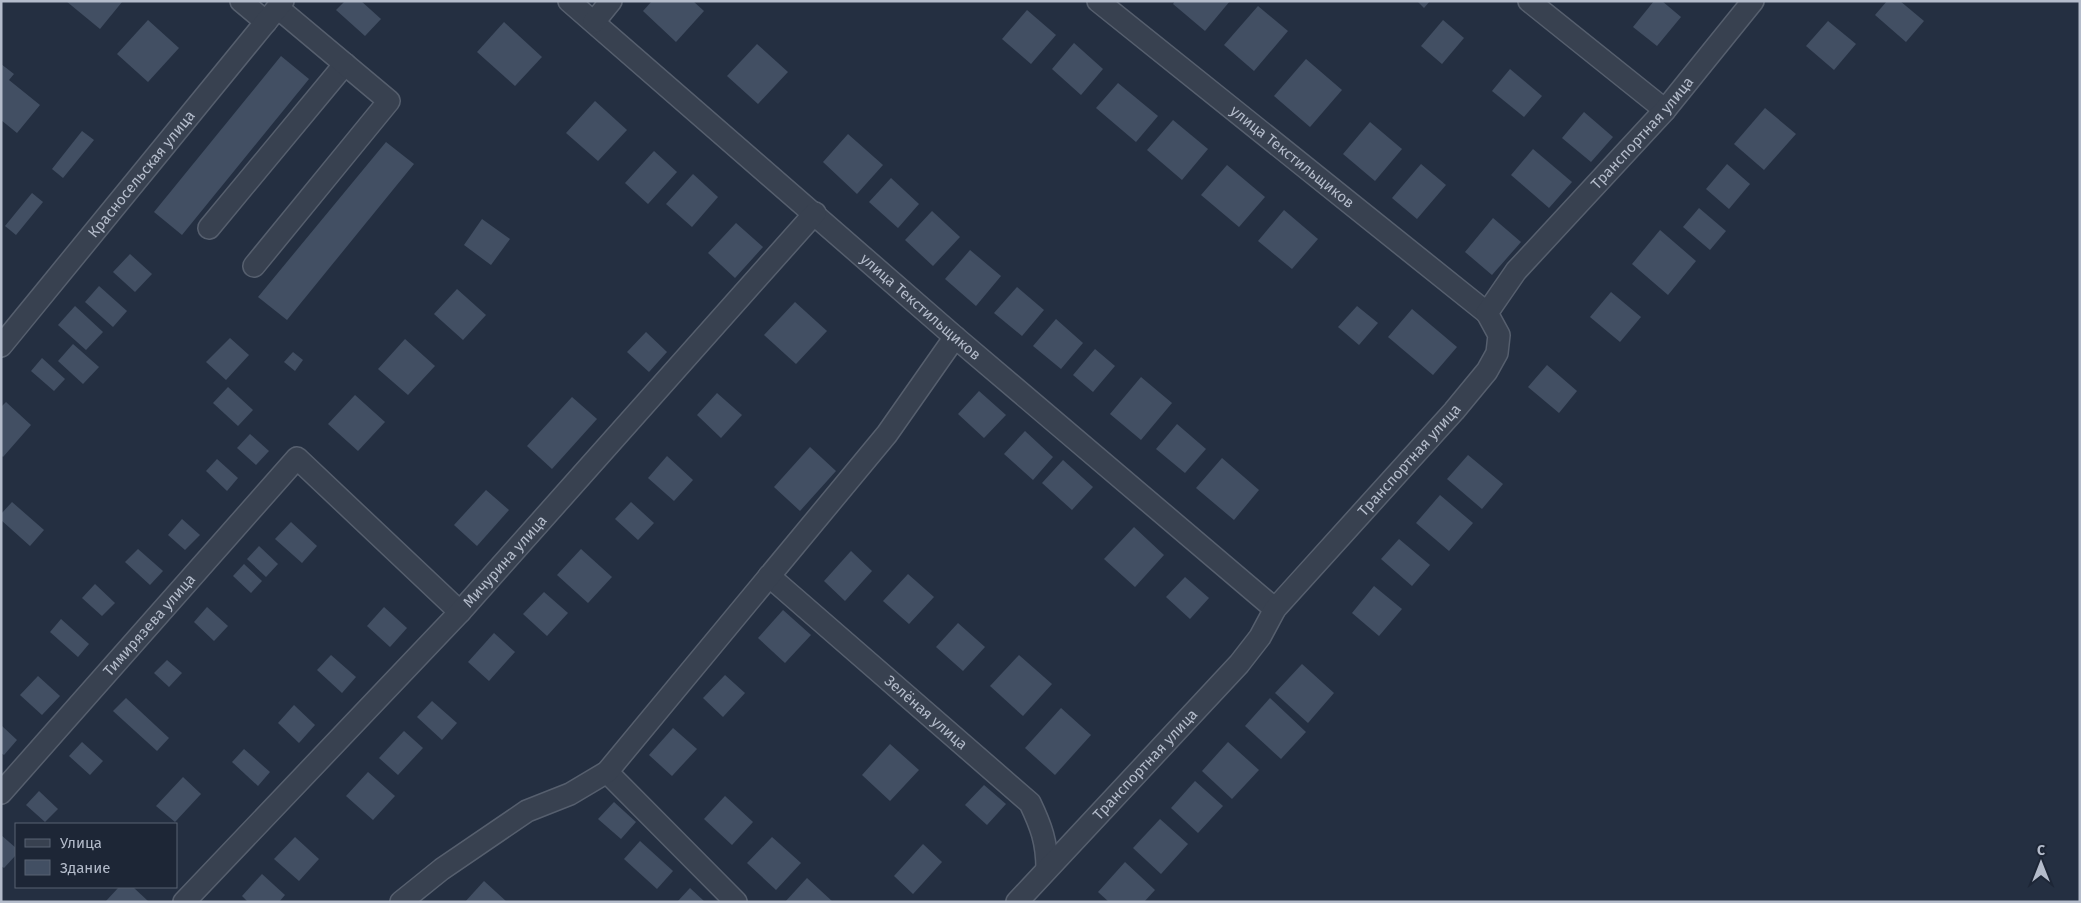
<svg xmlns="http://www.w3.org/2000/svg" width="2081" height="903" font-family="'Fira Sans',sans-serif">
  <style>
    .building { fill: #424f63 }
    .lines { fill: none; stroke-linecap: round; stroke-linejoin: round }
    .minor-casing { stroke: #565f6e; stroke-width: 24 }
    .minor { stroke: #384150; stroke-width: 21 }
    .labels { text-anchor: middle; stroke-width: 4.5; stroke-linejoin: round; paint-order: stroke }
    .street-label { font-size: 15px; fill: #b4bccb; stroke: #1d2636 }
  </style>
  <rect width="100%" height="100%" fill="#242f41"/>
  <g class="building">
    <path d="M66 1H121L122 2 100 29Z"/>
    <path d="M345 1H361L381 19 365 36 336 10Z"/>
    <path d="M652 1H693L704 11 676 42 643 11Z"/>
    <path d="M1175 1H1230L1205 31 1173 4Z"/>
    <path d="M1417 1H1430L1424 8Z"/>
    <path d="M1654 1H1662L1681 17 1657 46 1633 27Z"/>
    <path d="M1887 1H1900L1924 21 1906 42 1875 15Z"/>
    <path d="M1258 6 1288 31 1254 71 1224 45Z"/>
    <path d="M1027 10 1056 35 1031 64 1002 39Z"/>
    <path d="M148 20 179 48 148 82 117 54Z"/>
    <path d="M1443 20 1464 38 1442 64 1421 46Z"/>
    <path d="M1828 21 1856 44 1834 70 1806 46Z"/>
    <path d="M504 22 542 57 515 86 477 52Z"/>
    <path d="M1074 43 1103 69 1081 95 1052 69Z"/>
    <path d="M757 44 788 72 758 104 727 76Z"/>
    <path d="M281 56 309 79 182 235 154 212Z"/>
    <path d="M1306 59 1342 90 1310 127 1274 96Z"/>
    <path d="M1 64 14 74 9 80 40 105 17 133 1 120Z"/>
    <path d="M1510 69 1542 96 1524 117 1492 91Z"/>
    <path d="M1118 83 1158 116 1136 142 1096 108Z"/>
    <path d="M595 101 627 130 598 161 566 133Z"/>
    <path d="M1765 108 1796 134 1764 170 1734 144Z"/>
    <path d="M1584 112 1613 137 1591 162 1562 138Z"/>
    <path d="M1173 120 1208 149 1182 180 1147 150Z"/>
    <path d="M1370 122 1402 149 1375 181 1343 154Z"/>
    <path d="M82 131 94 140 63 178 52 169Z"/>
    <path d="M848 134 883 165 857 194 823 162Z"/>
    <path d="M386 142 414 164 287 320 258 297Z"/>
    <path d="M1533 149 1572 182 1549 208 1511 175Z"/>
    <path d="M654 151 677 172 648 204 625 183Z"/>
    <path d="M1421 164 1446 185 1417 219 1392 198Z"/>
    <path d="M1727 164 1750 184 1729 209 1706 189Z"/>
    <path d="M1227 165 1265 197 1239 227 1201 195Z"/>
    <path d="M693 174 718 197 692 227 666 204Z"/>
    <path d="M891 178 919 204 898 228 869 202Z"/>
    <path d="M32 193 43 202 16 235 5 226Z"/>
    <path d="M1699 208 1726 231 1710 250 1683 227Z"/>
    <path d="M1284 210 1318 239 1292 269 1258 241Z"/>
    <path d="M932 211 960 237 933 266 905 240Z"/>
    <path d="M1493 218 1521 242 1492 275 1465 252Z"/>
    <path d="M482 219 510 239 491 265 464 245Z"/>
    <path d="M736 223 763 247 735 278 708 253Z"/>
    <path d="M1660 230 1696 261 1668 295 1632 264Z"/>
    <path d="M970 250 1001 276 976 306 945 279Z"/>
    <path d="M130 254 152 274 135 292 113 272Z"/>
    <path d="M99 286 127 311 113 327 85 302Z"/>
    <path d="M1017 287 1044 310 1022 336 994 313Z"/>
    <path d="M457 289 486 315 463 340 434 314Z"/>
    <path d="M1611 292 1641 317 1620 342 1590 317Z"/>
    <path d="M795 302 827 331 796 364 764 335Z"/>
    <path d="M75 306 103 332 86 350 58 325Z"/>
    <path d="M1357 306 1378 323 1359 345 1338 327Z"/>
    <path d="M1412 309 1457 347 1433 375 1388 337Z"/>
    <path d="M1056 319 1083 343 1061 369 1033 346Z"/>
    <path d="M646 332 667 352 649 372 627 352Z"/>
    <path d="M230 338 249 355 226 380 206 362Z"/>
    <path d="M405 339 435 366 408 395 378 369Z"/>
    <path d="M73 344 99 367 83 384 58 361Z"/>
    <path d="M1095 349 1115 366 1093 392 1073 375Z"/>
    <path d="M293 352 303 360 295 371 284 362Z"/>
    <path d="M42 358 65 379 54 391 31 371Z"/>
    <path d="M1547 365 1577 391 1559 413 1528 387Z"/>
    <path d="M1141 377 1172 403 1141 440 1110 414Z"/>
    <path d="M228 387 253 410 238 426 213 403Z"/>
    <path d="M979 391 1006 415 984 438 958 414Z"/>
    <path d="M717 393 742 415 721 438 697 415Z"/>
    <path d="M355 395 385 422 358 451 328 424Z"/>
    <path d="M572 397 597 419 552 469 527 446Z"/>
    <path d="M6 402 31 425 3 457 1 455V407Z"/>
    <path d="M1177 424 1206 449 1185 473 1156 449Z"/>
    <path d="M1025 431 1053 457 1033 480 1004 454Z"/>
    <path d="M250 434 269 451 256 465 237 448Z"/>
    <path d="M810 447 836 471 800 511 774 487Z"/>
    <path d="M1468 455 1503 484 1482 509 1447 479Z"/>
    <path d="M667 456 693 480 674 501 648 478Z"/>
    <path d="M1222 458 1259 490 1234 520 1196 488Z"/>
    <path d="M217 459 238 478 227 491 206 471Z"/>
    <path d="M1063 460 1093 487 1072 510 1042 483Z"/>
    <path d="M486 490 509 510 477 546 454 525Z"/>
    <path d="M1440 495 1473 523 1449 551 1416 523Z"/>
    <path d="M12 502 44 530 30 546 1 520V514Z"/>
    <path d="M631 502 654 523 638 540 615 519Z"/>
    <path d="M182 519 200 535 185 550 168 535Z"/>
    <path d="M291 522 317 546 302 563 275 539Z"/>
    <path d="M1134 527 1164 555 1135 587 1104 559Z"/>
    <path d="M1399 539 1430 565 1412 586 1381 559Z"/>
    <path d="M259 546 278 564 266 577 247 559Z"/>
    <path d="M138 549 163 571 150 585 125 562Z"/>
    <path d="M581 549 612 577 588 603 557 575Z"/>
    <path d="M851 551 872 571 845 601 824 581Z"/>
    <path d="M244 564 262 581 251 593 233 576Z"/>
    <path d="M908 574 934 597 909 624 883 601Z"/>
    <path d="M1185 577 1209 598 1190 619 1166 597Z"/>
    <path d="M95 584 115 603 102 616 82 598Z"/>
    <path d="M1374 586 1402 609 1379 636 1352 613Z"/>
    <path d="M544 592 568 613 547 636 523 614Z"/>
    <path d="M207 607 228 626 214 641 194 622Z"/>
    <path d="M384 607 407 628 390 647 367 626Z"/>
    <path d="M783 610 811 635 785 663 758 638Z"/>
    <path d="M61 619 89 644 78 657 50 632Z"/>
    <path d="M958 623 985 647 963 671 936 647Z"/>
    <path d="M494 633 515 652 489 681 468 662Z"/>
    <path d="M331 655 356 677 342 693 317 670Z"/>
    <path d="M1019 655 1052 684 1023 716 990 686Z"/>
    <path d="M167 660 182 673 169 687 154 673Z"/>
    <path d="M1302 664 1334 693 1308 723 1275 693Z"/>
    <path d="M725 675 745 693 723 717 703 698Z"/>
    <path d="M38 676 60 696 42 715 20 695Z"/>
    <path d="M126 698 169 738 157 751 113 711Z"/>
    <path d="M1270 698 1306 732 1281 759 1245 726Z"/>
    <path d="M432 701 457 723 442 740 417 717Z"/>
    <path d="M294 705 315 725 299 743 278 723Z"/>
    <path d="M1061 708 1091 735 1055 775 1025 748Z"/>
    <path d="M2 726 17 740 4 755 1 753Z"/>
    <path d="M673 728 697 749 672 776 649 755Z"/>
    <path d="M404 731 423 748 398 775 379 758Z"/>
    <path d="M82 742 103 761 90 775 69 756Z"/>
    <path d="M1228 742 1259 770 1232 799 1202 771Z"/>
    <path d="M890 744 919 770 890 801 862 775Z"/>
    <path d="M244 749 270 772 258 786 232 762Z"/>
    <path d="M368 772 395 796 373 820 346 796Z"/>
    <path d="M183 777 201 794 175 822 156 806Z"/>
    <path d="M1195 781 1223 806 1198 833 1171 808Z"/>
    <path d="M984 785 1006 804 987 825 965 805Z"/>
    <path d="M39 791 58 809 45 822 26 805Z"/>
    <path d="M725 796 753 822 732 845 704 819Z"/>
    <path d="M614 802 636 822 621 839 598 819Z"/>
    <path d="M1160 819 1188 844 1161 874 1133 848Z"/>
    <path d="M1 835 16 848V855L4 868 1 866Z"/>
    <path d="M295 837 319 859 299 881 274 859Z"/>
    <path d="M772 837 801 863 776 890 747 863Z"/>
    <path d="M640 841 673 871 657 889 624 859Z"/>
    <path d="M923 844 942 862 913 894 894 876Z"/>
    <path d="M1125 862 1155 890 1144 902H1109L1098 892Z"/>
    <path d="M262 874 285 895 279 902H248L242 896Z"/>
    <path d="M807 878 833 902H785Z"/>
    <path d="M484 881 507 902H465Z"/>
    <path d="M119 887H133L149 902H107L106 901Z"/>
    <path d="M690 888 705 902H677Z"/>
  </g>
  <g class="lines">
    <g class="minor-casing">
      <g id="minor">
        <path d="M241 1 266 22"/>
        <path id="s1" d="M569 1 955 337 1275 609"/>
        <path id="s2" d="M1098 1 1487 313"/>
        <path d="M1529 1 1665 110"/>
        <path d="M594 22 611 1"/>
        <path d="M209 228 345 64"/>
        <path d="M254 266 389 101 278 8"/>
        <path id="s3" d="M1 346 283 1"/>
        <path id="s4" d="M769 576 1030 803C1041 826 1047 842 1047 869"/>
        <path d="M607 772 736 902"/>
        <path id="s5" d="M1 793 297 458 460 612"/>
        <path id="s6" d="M184 902 460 612 815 213"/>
        <path d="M401 902 442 869 527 811 570 794 607 772 887 434 955 337"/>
        <path id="s7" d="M1017 902 1239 664 1260 637 1275 609 1454 411 1487 371 1497 353 1499 335 1487 313 1516 271 1665 110 1753 1"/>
      </g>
    </g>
    <use href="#minor" class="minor"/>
  </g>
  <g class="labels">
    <g class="street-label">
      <text dy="5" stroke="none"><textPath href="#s7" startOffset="1012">Транспортная улица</textPath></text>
      <text dy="5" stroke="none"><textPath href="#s2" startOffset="249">улица Текстильщиков</textPath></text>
      <text dy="5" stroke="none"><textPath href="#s3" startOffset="222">Красносельская улица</textPath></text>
      <text dy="5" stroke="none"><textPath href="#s1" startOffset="466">улица Текстильщиков</textPath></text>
      <text dy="5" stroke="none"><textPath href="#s7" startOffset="592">Транспортная улица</textPath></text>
      <text dy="5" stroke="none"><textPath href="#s6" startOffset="468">Мичурина улица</textPath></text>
      <text dy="5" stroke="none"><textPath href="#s5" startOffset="224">Тимирязева улица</textPath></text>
      <text dy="5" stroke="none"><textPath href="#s4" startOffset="208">Зелёная улица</textPath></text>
      <text dy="5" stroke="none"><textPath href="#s7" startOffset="188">Транспортная улица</textPath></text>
    </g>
  </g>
  <rect width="2081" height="903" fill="none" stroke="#b4bccb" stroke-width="5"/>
  <rect x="15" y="823" width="162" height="65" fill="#1d2636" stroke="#596272"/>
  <rect x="25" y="839" width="25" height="8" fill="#384150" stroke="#596272"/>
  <text x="60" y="848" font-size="15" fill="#b4bccb">Улица</text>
  <rect x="25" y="860" width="25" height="15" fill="#424f63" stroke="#596272"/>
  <text x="60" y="873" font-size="15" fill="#b4bccb">Здание</text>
  <g transform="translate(2041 863)" stroke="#1d2636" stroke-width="4" paint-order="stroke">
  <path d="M0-4L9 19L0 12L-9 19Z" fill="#b4bccb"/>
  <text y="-8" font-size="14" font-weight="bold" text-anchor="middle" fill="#b4bccb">С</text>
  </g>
</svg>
